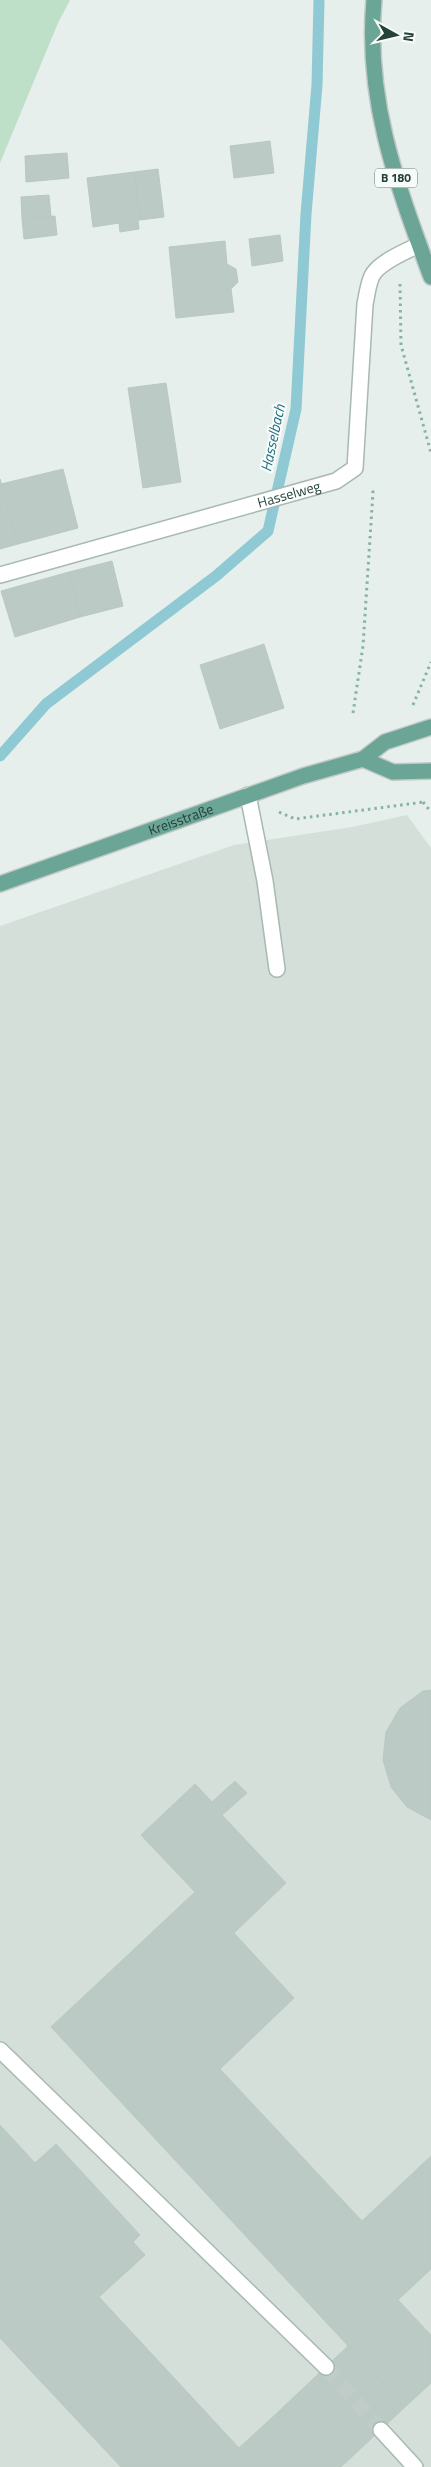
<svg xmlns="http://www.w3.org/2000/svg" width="431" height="2467" font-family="'Titillium Web',sans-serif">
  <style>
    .built { fill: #d4dfda }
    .green { fill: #bfe0c8 }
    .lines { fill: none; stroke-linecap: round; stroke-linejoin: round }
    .stream { stroke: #8ec9d4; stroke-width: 11 }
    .building { fill: #bbcac4; stroke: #b8c9c2 }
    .minor-tunnel { stroke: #bfccc8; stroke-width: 15; stroke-dasharray: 15 8; stroke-linecap: butt }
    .minor-casing { stroke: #a8b8b2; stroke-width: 18 }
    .major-casing { stroke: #c2cac8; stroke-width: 18 }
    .path { stroke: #86b3a5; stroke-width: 3; stroke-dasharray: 2.5 4; stroke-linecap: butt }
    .minor { stroke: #fff; stroke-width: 15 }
    .major { stroke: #6aa596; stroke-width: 15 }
    .labels { text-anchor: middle; stroke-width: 4.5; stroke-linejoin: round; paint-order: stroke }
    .shield { fill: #f7fbf9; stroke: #637a73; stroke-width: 1 }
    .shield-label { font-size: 12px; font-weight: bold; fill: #24423a }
    .street-label { font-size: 14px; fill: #24423a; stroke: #f7fbf9 }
    .water-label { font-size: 15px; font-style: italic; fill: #1c6f80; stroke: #f7fbf9 }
  </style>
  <rect width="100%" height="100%" fill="#e6efeb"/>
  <path class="built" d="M407 815 431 848V2467H0V926L234 845 352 827Z"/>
  <path class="green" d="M0 0H70L58 23 0 163Z"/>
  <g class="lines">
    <path class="stream" d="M0 756 46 704 216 576 268 531 296 409 306 214 317 85 319 0"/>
  </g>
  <g class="building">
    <path d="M270 141 274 173 234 178 230 146Z"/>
    <path d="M67 153 69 178 26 182 25 156Z"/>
    <path d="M158 169 164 217 140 220 134 172Z"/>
    <path d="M134 172 140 220H138L139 229 120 232 119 223 93 227 87 178Z"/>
    <path d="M49 195 51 216 22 219 21 197Z"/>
    <path d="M55 216 57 235 24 239 22 219Z"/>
    <path d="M280 235 283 261 252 266 249 239Z"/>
    <path d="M225 241 227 264 236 269 238 282 231 289 234 312 176 318 169 247Z"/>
    <path d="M166 383 181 482 143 488 128 388Z"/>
    <path d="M63 469 78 528 18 544 1 484Z"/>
    <path d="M0 479 18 544 0 549Z"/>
    <path d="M112 561 123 606 80 617 69 572Z"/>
    <path d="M69 572 80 617 15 637 1 591Z"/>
    <path d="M264 644 284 708 220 729 200 665Z"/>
    <path d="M431 1690V1820L407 1807 391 1787 383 1760 386 1732 400 1708 423 1691Z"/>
    <path d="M235 1781 247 1793 222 1815 286 1883 234 1933 294 1998 220 2069 362 2221 431 2156V2269L398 2300 431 2335V2383L405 2407 51 2027 195 1892 141 1835 195 1784 212 1802Z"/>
    <path d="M0 2125 35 2163 56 2144 140 2235 133 2242 145 2255 99 2297 239 2448 277 2413 327 2467H121L0 2338Z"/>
    <path d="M348 2346 405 2407 341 2467H327L277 2413Z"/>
  </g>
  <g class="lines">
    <path class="minor-tunnel" d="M326 2367 381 2430"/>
    <g class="minor-casing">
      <g id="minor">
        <path id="s1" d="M0 575 336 481 355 468 365 304C367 295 368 284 372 276 378 263 406 251 419 245"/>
        <path d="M248 795 265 881 277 969"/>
        <path d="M0 2050 326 2367"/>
        <path d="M381 2430 415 2467"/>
      </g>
    </g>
    <g class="major-casing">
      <g id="major">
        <path d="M374 0C365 101 397 184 431 277"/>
        <path d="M363 759 393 772 431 771"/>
        <path id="s2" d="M0 884 303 776 363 759 385 742 431 727"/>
      </g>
    </g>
    <g class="path">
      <path d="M400 284 401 345 431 453"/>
      <path d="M413 705 431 662"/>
      <path d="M353 713 363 646 373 492 370 488"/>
      <path d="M423 802 431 812"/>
      <path d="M279 812 295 819 424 802"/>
    </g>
    <use href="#minor" class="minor"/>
    <use href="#major" class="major"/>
  </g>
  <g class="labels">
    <rect class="shield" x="375" y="168.5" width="42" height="19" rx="4"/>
    <g class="shield-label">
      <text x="396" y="182">B 180</text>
    </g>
    <g class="street-label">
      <text dy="5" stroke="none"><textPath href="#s1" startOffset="300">Hasselweg</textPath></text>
      <text dy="5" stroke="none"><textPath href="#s2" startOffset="192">Kreisstraße</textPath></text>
    </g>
    <g class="water-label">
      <text transform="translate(273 438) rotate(-78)" y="5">Hasselbach</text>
    </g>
  </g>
  <g transform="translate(396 35) rotate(98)" stroke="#f7fbf9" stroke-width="4" paint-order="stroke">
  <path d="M0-4L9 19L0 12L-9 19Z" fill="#24423a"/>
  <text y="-8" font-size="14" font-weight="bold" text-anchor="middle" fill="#24423a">N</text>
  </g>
</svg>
